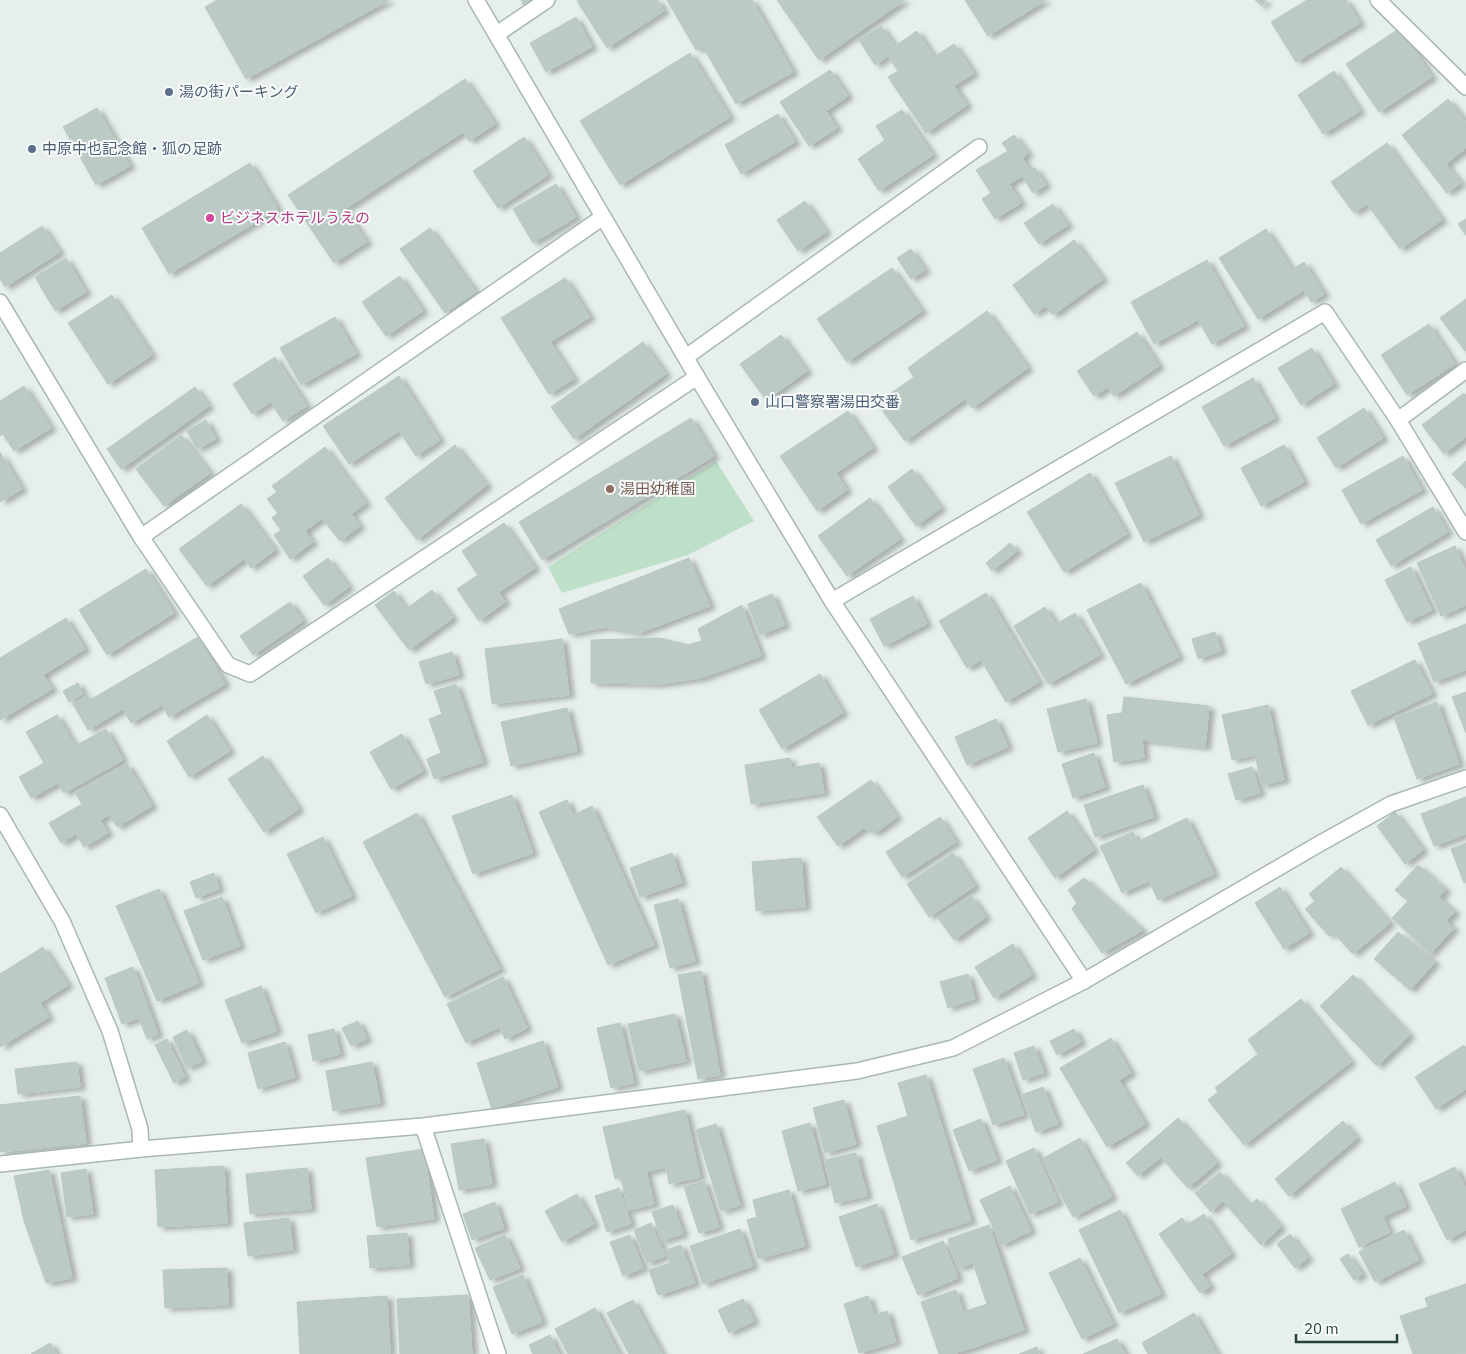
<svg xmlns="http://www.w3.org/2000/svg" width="1466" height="1354" font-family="'IBM Plex Sans','Noto Sans JP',sans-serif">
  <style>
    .green { fill: #bfe0c8 }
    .building { fill: #bbcac4; stroke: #b8c9c2; filter: url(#shadow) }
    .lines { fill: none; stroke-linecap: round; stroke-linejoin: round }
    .minor-casing { stroke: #a8b8b2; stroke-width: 18 }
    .minor { stroke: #fff; stroke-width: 15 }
    .service-dot { fill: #5c6f8a; stroke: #f7fbf9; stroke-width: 2 }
    .hotel-dot { fill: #d1479c; stroke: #f7fbf9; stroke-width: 2 }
    .education-dot { fill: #8d6e63; stroke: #f7fbf9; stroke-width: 2 }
    .labels { text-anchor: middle; stroke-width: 4; stroke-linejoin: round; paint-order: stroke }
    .service-label { font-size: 15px; fill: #4e5e75; stroke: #f7fbf9; text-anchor: start }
    .hotel-label { font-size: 15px; fill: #b23c85; stroke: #f7fbf9; text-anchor: start }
    .education-label { font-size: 15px; fill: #785e54; stroke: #f7fbf9; text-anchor: start }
  </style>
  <defs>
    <filter id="shadow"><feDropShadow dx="5.5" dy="3" stdDeviation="2.5" flood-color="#0004"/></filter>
  </defs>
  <rect width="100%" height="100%" fill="#e6efeb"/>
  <path class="green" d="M716 461 754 521 688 555 562 593 548 567Z"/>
  <g class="building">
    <path d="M217 0H389L246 79 205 7Z"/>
    <path d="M521 0H535L524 6Z"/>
    <path d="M579 0H657L664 11 607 48 577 1Z"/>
    <path d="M667 0H708L728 35 696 50Z"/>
    <path d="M708 0H752L793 72 736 104 703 47 728 35Z"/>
    <path d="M777 0H905L819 60Z"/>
    <path d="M965 0H1046L988 36Z"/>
    <path d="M1255 0H1266L1262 6Z"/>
    <path d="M1307 0H1346L1360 23 1296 62 1271 22Z"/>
    <path d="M576 17 592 47 546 72 530 43Z"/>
    <path d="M881 26 895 46 917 31 934 57 954 44 974 73 954 86 967 105 926 133 888 77 898 71 888 56 875 65 859 40Z"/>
    <path d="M1400 28 1432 77 1379 112 1346 64Z"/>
    <path d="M690 53 730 117 620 185 580 121Z"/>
    <path d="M830 70 848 96 826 111 837 128 809 146 780 102Z"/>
    <path d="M1334 71 1360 111 1323 134 1298 95Z"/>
    <path d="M465 79 495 124 469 141 463 132 345 209 367 242 334 263 288 195Z"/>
    <path d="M1448 99 1466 122V148L1446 164 1461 183 1447 193 1402 135Z"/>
    <path d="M97 108 130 166 96 185 63 127Z"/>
    <path d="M902 110 933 155 879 191 858 159 885 140 876 126Z"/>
    <path d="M778 114 795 142 741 174 725 145Z"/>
    <path d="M1014 135 1028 153 1022 158 1030 171 1035 168 1046 185 1033 193 1022 176 1009 184 1021 203 995 219 982 199 991 193 976 170 1008 151 1002 143Z"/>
    <path d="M524 137 548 175 498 208 473 171Z"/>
    <path d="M1387 143 1442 220 1400 249 1367 204 1354 213 1331 182Z"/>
    <path d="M250 163 278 209 169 274 142 228Z"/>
    <path d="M556 184 576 217 533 243 513 209Z"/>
    <path d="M805 201 826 232 798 251 777 220Z"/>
    <path d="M1053 204 1068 225 1039 244 1024 223Z"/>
    <path d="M1466 219V235L1458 224Z"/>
    <path d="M42 226 60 252 5 287 0 279V253Z"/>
    <path d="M430 228 476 292 445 313 400 249Z"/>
    <path d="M1266 229 1292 270 1304 262 1324 294 1311 302 1304 290 1258 319 1219 258Z"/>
    <path d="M1074 240 1103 279 1053 315 1046 306 1034 314 1013 285Z"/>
    <path d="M911 249 925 270 911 279 897 258Z"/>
    <path d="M66 258 86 292 55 311 35 277Z"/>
    <path d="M1207 260 1244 326 1212 344 1198 320 1154 344 1131 302Z"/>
    <path d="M892 268 922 311 847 362 817 319Z"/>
    <path d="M400 276 423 311 386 336 362 302Z"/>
    <path d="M565 278 590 317 550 342 574 379 549 394 501 318Z"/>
    <path d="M112 295 152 355 108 384 68 323Z"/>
    <path d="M1466 299V350L1465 351 1440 318Z"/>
    <path d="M987 311 1028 368 972 408 931 351Z"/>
    <path d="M335 317 356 354 301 385 280 348Z"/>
    <path d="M1429 324 1455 364 1407 395 1381 355Z"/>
    <path d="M1137 332 1159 366 1114 396 1108 387 1094 396 1077 371Z"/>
    <path d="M781 335 807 371 766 400 740 364Z"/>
    <path d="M643 342 666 374 574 439 551 407Z"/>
    <path d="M1312 348 1334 384 1301 405 1278 368Z"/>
    <path d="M931 351 965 399 905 441 877 403 914 377 908 368Z"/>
    <path d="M275 357 307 406 283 421 271 402 252 414 233 384Z"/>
    <path d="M399 376 440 440 416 456 399 431 349 464 323 426Z"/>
    <path d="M1253 378 1275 418 1224 446 1202 407Z"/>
    <path d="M24 386 51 428 14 451 3 434 0 436V401Z"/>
    <path d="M195 387 209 406 121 469 107 449Z"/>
    <path d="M1464 393 1466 395V437L1444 454 1422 425Z"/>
    <path d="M1364 408 1383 438 1336 468 1317 438Z"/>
    <path d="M848 411 873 448 836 473 847 490 817 511 780 456Z"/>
    <path d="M691 418 714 456 542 560 519 522Z"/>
    <path d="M206 420 216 439 197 449 187 431Z"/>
    <path d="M181 435 210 473 164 506 136 469Z"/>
    <path d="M455 445 487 485 417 540 385 498Z"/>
    <path d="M1284 445 1304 482 1261 506 1241 468Z"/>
    <path d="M325 447 366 503 351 514 360 526 340 541 322 518 305 531 313 542 290 559 274 535 281 530 272 518 278 513 267 499 277 492 272 486Z"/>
    <path d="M0 452 22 489 0 502Z"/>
    <path d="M1171 456 1199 515 1144 542 1115 483Z"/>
    <path d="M1403 456 1422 490 1361 524 1342 490Z"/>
    <path d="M1466 461V488L1452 474Z"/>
    <path d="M912 469 941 508 916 526 888 487Z"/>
    <path d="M1090 473 1127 534 1064 572 1027 512Z"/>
    <path d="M870 498 900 539 847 576 818 536Z"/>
    <path d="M241 504 275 550 251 568 244 559 207 586 179 549Z"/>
    <path d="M1433 507 1448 532 1391 566 1376 540Z"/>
    <path d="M504 523 535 568 499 592 505 602 479 621 457 589 478 575 462 551Z"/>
    <path d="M1010 543 1017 551 992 571 986 563Z"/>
    <path d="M1455 546 1466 571V605L1441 616 1417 563Z"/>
    <path d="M328 558 349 587 324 605 303 576Z"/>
    <path d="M689 558 710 606 639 633 606 627 569 634 559 609Z"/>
    <path d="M1411 567 1432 610 1407 622 1385 580Z"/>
    <path d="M146 569 174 613 107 655 79 610Z"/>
    <path d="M1141 583 1179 657 1126 684 1087 610Z"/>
    <path d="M432 590 453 618 409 650 375 605 394 591 406 609Z"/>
    <path d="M986 593 1039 682 1006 702 981 660 967 668 939 621Z"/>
    <path d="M772 594 785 625 760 635 748 604Z"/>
    <path d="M913 596 927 624 884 646 870 619Z"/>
    <path d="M290 602 303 621 253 655 240 636Z"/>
    <path d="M742 605 761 656 701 678 660 684 591 683V640L659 638 688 645 702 641 698 629Z"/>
    <path d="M1045 607 1056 624 1075 613 1100 655 1048 684 1014 626Z"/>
    <path d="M66 618 85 649 43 675 52 689 0 720V658Z"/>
    <path d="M1466 624V670L1434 682 1418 643Z"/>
    <path d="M1215 632 1221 651 1198 659 1192 639Z"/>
    <path d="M198 637 225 684 169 717 162 705 131 723 123 709 88 730 73 704 87 695 90 700Z"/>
    <path d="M562 639 569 695 492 704 485 649Z"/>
    <path d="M452 652 459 675 426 684 419 662Z"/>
    <path d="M1415 660 1432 694 1368 725 1351 691Z"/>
    <path d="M820 674 843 713 782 749 759 710Z"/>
    <path d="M78 683 83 694 69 702 63 691Z"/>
    <path d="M456 684 483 762 434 779 427 759 441 753 429 719 442 714 434 691Z"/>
    <path d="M1466 692V733L1452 697Z"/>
    <path d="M1124 697 1209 706 1205 747 1142 740 1144 758 1114 762 1107 715 1122 713Z"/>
    <path d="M1086 699 1097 743 1058 752 1047 709Z"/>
    <path d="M1437 702 1459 764 1417 779 1394 718Z"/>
    <path d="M1268 705 1284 780 1262 785 1255 755 1232 760 1222 715Z"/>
    <path d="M567 708 577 751 511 766 501 722Z"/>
    <path d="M57 715 75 746 106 729 123 760 64 793 58 783 31 798 19 777 44 763 26 732Z"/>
    <path d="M207 715 230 751 189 777 167 741Z"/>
    <path d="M996 719 1008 747 967 765 955 737Z"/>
    <path d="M402 734 423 771 391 789 370 752Z"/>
    <path d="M1094 753 1105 787 1073 798 1062 764Z"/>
    <path d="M263 756 299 809 264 832 228 779Z"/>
    <path d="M790 758 791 768 819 763 824 793 751 804 745 765Z"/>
    <path d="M127 764 152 806 117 827 109 815 100 820 108 833 84 847 76 834 61 843 49 823 82 804 75 793Z"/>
    <path d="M1252 767 1260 793 1236 800 1228 774Z"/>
    <path d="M871 780 897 817 875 833 864 828 838 846 817 817Z"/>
    <path d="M1143 785 1154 817 1095 837 1084 805Z"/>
    <path d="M512 795 533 853 473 874 452 816Z"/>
    <path d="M1466 797V834L1434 846 1421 814Z"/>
    <path d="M567 800 573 815 592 806 654 945 608 965 539 812Z"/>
    <path d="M1067 811 1094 850 1055 878 1028 838Z"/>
    <path d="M1395 812 1423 850 1405 864 1377 826Z"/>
    <path d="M417 813 500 969 445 997 363 842Z"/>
    <path d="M940 817 956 842 902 877 886 852Z"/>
    <path d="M1187 818 1214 874 1158 900 1149 881 1122 893 1100 846 1133 832 1137 842Z"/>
    <path d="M323 837 352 896 316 913 287 854Z"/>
    <path d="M1466 843V882L1464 883 1451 849Z"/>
    <path d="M672 853 682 883 640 897 630 868Z"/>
    <path d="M953 853 975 886 929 917 907 884Z"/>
    <path d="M801 858 805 907 756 911 752 862Z"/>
    <path d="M1418 865 1446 890 1439 897 1455 912 1446 921 1454 928 1430 954 1392 918 1408 901 1395 890Z"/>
    <path d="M1341 867 1390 923 1353 954 1333 932 1329 936 1305 909 1315 901 1309 894Z"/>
    <path d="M214 873 219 889 196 898 190 882Z"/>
    <path d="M1084 878 1143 930 1102 953 1072 909 1077 903 1068 890Z"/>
    <path d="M1280 887 1309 933 1284 949 1255 903Z"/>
    <path d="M159 889 199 983 157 1001 116 906Z"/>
    <path d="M971 896 986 917 954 940 938 918Z"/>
    <path d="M222 897 240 946 203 960 184 911Z"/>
    <path d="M678 899 695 961 670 968 654 905Z"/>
    <path d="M1398 932 1435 962 1410 990 1374 959Z"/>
    <path d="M1013 944 1032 975 994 998 975 967Z"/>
    <path d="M43 947 68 985 40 1003 49 1017 0 1047V974Z"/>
    <path d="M133 967 158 1034 147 1039 139 1018 122 1024 105 978Z"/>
    <path d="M701 971 720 1075 698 1079 678 975Z"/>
    <path d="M968 974 975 999 948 1008 940 982Z"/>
    <path d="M1353 975 1410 1035 1377 1066 1320 1006Z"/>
    <path d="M503 977 527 1028 505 1039 500 1027 466 1043 447 1004Z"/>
    <path d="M261 986 277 1031 242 1043 225 1000Z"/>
    <path d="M1301 999 1351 1062 1244 1145 1208 1100 1218 1092 1215 1088 1258 1054 1248 1040Z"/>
    <path d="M675 1014 686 1061 639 1071 628 1024Z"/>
    <path d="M358 1021 367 1039 351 1046 342 1028Z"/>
    <path d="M620 1023 634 1083 611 1088 597 1028Z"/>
    <path d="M334 1029 340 1054 313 1061 308 1035Z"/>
    <path d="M1074 1029 1081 1042 1057 1055 1050 1041Z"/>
    <path d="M187 1030 202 1061 187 1068 173 1037Z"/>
    <path d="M1111 1038 1131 1073 1119 1080 1145 1124 1107 1147 1060 1068Z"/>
    <path d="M167 1039 185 1077 174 1083 155 1045Z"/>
    <path d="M543 1041 558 1087 492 1109 477 1063Z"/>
    <path d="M285 1042 295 1077 258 1089 248 1053Z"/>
    <path d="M1464 1045 1466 1048V1089L1436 1109 1415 1077Z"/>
    <path d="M1034 1046 1044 1073 1023 1080 1014 1053Z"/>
    <path d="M1004 1058 1024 1115 993 1125 973 1069Z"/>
    <path d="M77 1062 80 1087 18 1094 15 1069Z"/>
    <path d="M372 1062 380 1103 333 1111 326 1071Z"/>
    <path d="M926 1075 971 1221 911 1240 877 1126 908 1116 898 1083Z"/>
    <path d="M1043 1087 1058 1124 1036 1132 1022 1095Z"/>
    <path d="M80 1096 86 1143 0 1152V1105Z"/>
    <path d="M844 1100 856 1144 825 1153 813 1108Z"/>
    <path d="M685 1110 700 1177 669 1184 666 1167 646 1172 654 1204 628 1210 621 1177 615 1179 603 1127Z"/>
    <path d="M1178 1118 1217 1163 1188 1188 1161 1157 1138 1176 1126 1163Z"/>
    <path d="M981 1119 997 1160 969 1171 953 1130Z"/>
    <path d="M1343 1121 1357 1138 1289 1196 1275 1179Z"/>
    <path d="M810 1123 826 1184 798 1191 782 1131Z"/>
    <path d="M716 1124 740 1205 721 1211 696 1130Z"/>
    <path d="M1080 1138 1112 1197 1073 1217 1042 1159Z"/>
    <path d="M484 1139 492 1184 459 1190 451 1144Z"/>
    <path d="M1034 1148 1058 1202 1030 1214 1006 1161Z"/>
    <path d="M424 1149 434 1219 377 1227 366 1158Z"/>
    <path d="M856 1153 867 1196 835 1203 825 1160Z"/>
    <path d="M224 1166 227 1223 158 1227 155 1170Z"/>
    <path d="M1455 1167 1466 1189V1230L1447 1240 1419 1184Z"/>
    <path d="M307 1168 311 1209 250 1214 246 1174Z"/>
    <path d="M86 1169 93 1214 67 1217 61 1173Z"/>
    <path d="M49 1170 72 1278 46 1283 24 1221 14 1176Z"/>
    <path d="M1220 1172 1249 1205 1257 1199 1281 1227 1261 1245 1223 1201 1211 1212 1195 1193Z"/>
    <path d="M704 1181 719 1227 699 1233 684 1187Z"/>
    <path d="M1395 1182 1406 1206 1383 1217 1390 1232 1359 1247 1341 1209Z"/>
    <path d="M1010 1186 1031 1231 1001 1245 980 1200Z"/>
    <path d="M619 1188 631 1224 607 1232 595 1196Z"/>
    <path d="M789 1190 805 1246 758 1259 747 1220 757 1217 753 1200Z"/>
    <path d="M577 1194 594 1224 562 1242 545 1211Z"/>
    <path d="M495 1202 504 1228 472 1240 463 1214Z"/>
    <path d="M877 1204 894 1254 856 1267 839 1217Z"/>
    <path d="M673 1205 683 1234 662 1241 652 1212Z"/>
    <path d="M1120 1210 1161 1294 1119 1313 1079 1230Z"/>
    <path d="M1204 1214 1231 1254 1202 1274 1210 1286 1200 1293 1159 1234 1182 1218 1187 1225Z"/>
    <path d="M289 1218 293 1250 248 1256 244 1223Z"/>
    <path d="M651 1223 665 1256 647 1263 634 1230Z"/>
    <path d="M989 1225 1024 1330 954 1354H939L921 1302 956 1290 963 1312 987 1304 973 1263 958 1268 948 1239Z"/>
    <path d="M740 1229 753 1266 703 1284 690 1246Z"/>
    <path d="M1404 1230 1419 1260 1375 1282 1359 1252Z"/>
    <path d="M407 1233 409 1265 370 1268 367 1236Z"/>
    <path d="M1290 1234 1308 1258 1295 1268 1277 1244Z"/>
    <path d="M505 1235 520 1268 490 1280 475 1248Z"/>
    <path d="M630 1235 643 1268 623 1276 610 1242Z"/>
    <path d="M943 1241 958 1278 918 1295 902 1257Z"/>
    <path d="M681 1245 695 1283 658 1295 649 1270 670 1263 666 1250Z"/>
    <path d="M1348 1254 1362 1274 1354 1280 1340 1259Z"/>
    <path d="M1080 1258 1113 1324 1082 1339 1049 1273Z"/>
    <path d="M227 1268 228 1305 165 1308 163 1270Z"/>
    <path d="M523 1275 542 1322 512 1334 493 1287Z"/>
    <path d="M1466 1284V1353L1413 1354 1400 1316 1428 1307 1425 1298Z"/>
    <path d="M468 1295 472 1354H400L397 1299Z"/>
    <path d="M387 1296 390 1354H300L297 1302Z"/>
    <path d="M868 1296 874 1315 887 1311 896 1342 859 1353 844 1304Z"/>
    <path d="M743 1299 754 1321 729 1333 718 1310Z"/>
    <path d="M633 1300 662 1354H629L607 1313Z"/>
    <path d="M595 1308 619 1354H568L555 1329Z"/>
    <path d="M1194 1313 1217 1354H1148L1142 1343Z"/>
    <path d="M550 1335 559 1354H533L529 1345Z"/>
    <path d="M1117 1339 1125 1354H1083Z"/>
    <path d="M50 1343 56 1354H31Z"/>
    <path d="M1037 1347 1039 1354H1019Z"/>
  </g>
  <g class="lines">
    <g class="minor-casing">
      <g id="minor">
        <path d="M476 0 697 377 832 601 1084 981"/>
        <path d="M1378 0 1466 87"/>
        <path d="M497 34 547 0"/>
        <path d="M0 302 141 537 228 665 250 674 697 377"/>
        <path d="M686 357 979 147"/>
        <path d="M1398 420 1466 370"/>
        <path d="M141 537 603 217"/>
        <path d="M832 601 1325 312 1398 420 1466 532"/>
        <path d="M0 815 62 921 110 1031 140 1129 141 1149"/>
        <path d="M423 1126 498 1354"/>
        <path d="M0 1164 141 1149 423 1126 857 1071 953 1048 1084 981 1319 844 1391 804 1466 778"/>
      </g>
    </g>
    <use href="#minor" class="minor"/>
  </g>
  <g class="service-dot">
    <circle cx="169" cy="92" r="5"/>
    <circle cx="32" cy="149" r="5"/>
    <circle cx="755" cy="402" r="5"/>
  </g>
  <circle class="hotel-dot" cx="210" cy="218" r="5"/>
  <circle class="education-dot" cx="610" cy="489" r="5"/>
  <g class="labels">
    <g class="service-label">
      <text x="179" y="97">湯の街パーキング</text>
      <text x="42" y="154">中原中也記念館・狐の足跡</text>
      <text x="765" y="407">山口警察署湯田交番</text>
    </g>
    <g class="hotel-label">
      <text x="220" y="223">ビジネスホテルうえの</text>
    </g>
    <g class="education-label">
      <text x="620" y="494">湯田幼稚園</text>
    </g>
  </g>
  <path d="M1296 1334v8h101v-8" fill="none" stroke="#24423a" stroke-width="2.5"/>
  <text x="1304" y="1334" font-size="15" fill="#24423a" stroke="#f7fbf9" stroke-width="4" paint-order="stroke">20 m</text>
</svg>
